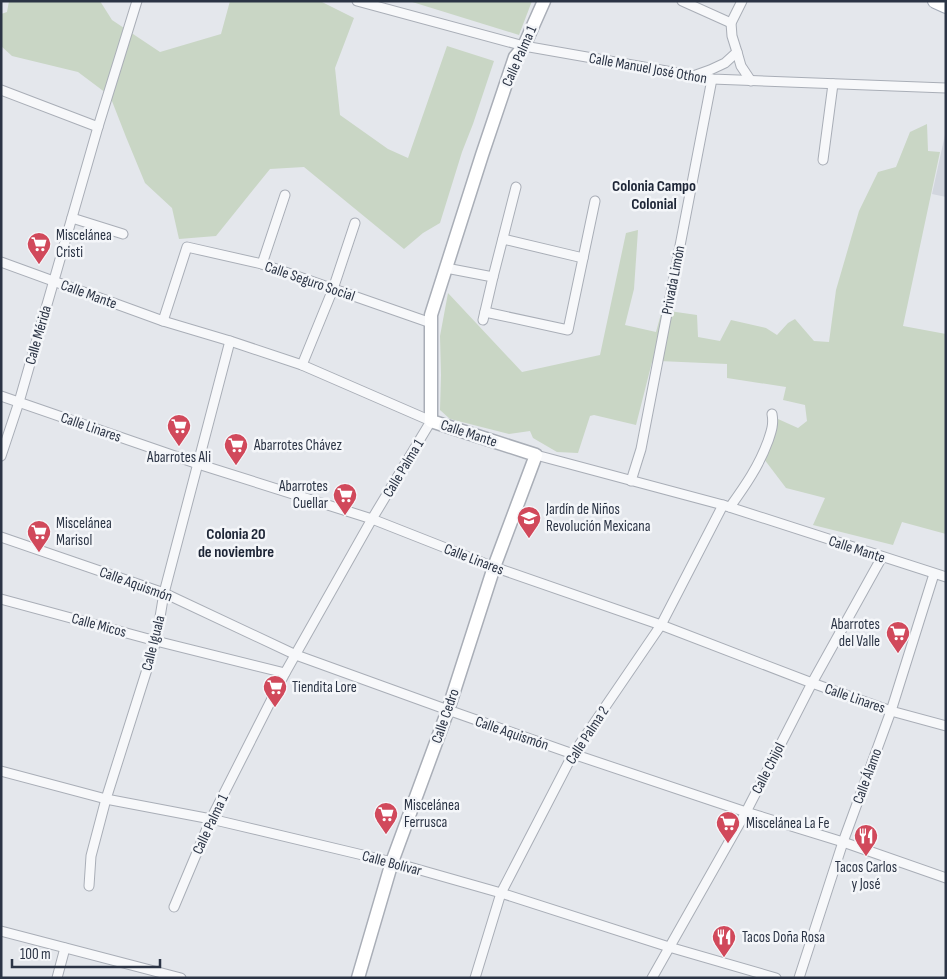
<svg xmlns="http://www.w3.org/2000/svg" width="947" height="979" font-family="'Sofia Sans Condensed',sans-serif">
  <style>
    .built { fill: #d2d6de }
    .green { fill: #c9d6c5 }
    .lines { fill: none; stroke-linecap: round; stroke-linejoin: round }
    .street-casing { stroke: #a9aeb7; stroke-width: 11 }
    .secondary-casing { stroke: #a9aeb7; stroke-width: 15 }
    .primary-casing { stroke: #a3abb8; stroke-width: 16 }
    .street { stroke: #f7f8fa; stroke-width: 9 }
    .secondary { stroke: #fff; stroke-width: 12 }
    .primary { stroke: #fff; stroke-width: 14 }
    .labels { text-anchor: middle; stroke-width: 5; stroke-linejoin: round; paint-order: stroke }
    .street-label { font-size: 15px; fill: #2b3445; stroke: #f4f6f9 }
    .poi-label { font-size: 15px; fill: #2b3445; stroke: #f4f6f9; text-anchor: start }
    .neighbourhood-label { font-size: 16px; font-weight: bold; fill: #1d2536; stroke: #f4f6f9 }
  </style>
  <rect width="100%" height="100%" fill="#e4e7ec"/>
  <path class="built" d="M946 130V197L932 194Z"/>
  <g class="green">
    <path d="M9 1H100L112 20 160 52 221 34 230 1H320L354 18 335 68 340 115 388 149 408 158 447 46 494 61 473 124 462 152 440 223 423 233 404 249 304 167 270 169 216 236 179 239 172 208 145 183 126 137 110 96 78 72 12 56 1 46V14L7 12Z"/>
    <path d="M409 1H532L519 35Z"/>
    <path d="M927 124 928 151 940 152 903 326 946 334V534L902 522 893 545 813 525 825 498 786 488 764 459 778 419 798 428 807 421 805 405 783 400 786 387 727 378V364L659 361 652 362 636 425 594 415 590 416 578 453 557 452 533 438 530 431 509 434 450 419 440 410 441 375 440 336 448 293 522 372 600 355 626 233 638 230 634 289 625 325 656 332 662 310 697 315 698 337 720 341 731 320 766 328 777 335 788 323 795 319 814 341 829 342 836 290 859 211 878 172 896 167 910 132Z"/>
  </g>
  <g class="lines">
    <g class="street-casing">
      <g id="street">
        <path d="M357 1 524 46 712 79 946 88"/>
        <path d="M682 1 731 23"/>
        <path d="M737 52 741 66 751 81"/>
        <path d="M696 75 710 70 725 63 737 52 732 36 731 23 742 1"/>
        <path d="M1 90 98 127"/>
        <path d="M823 160 833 84"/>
        <path d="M72 218 123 234"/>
        <path d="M503 239 583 258"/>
        <path d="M1 262 163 321 230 341 302 365 431 421 372 519 285 673 211 819 174 907"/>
        <path d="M262 264 285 195"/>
        <path d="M446 268 493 277"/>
        <path d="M485 312 568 330 595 201"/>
        <path d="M483 320 493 277 516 187"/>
        <path d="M163 321 187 247 262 264 431 323"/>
        <path d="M302 365 333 289 355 223"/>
        <path d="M1 396 198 464 372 519 494 567 661 625 812 683 891 711 946 726"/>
        <path d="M536 455 723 505 946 577"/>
        <path d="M1 456 19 402 98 127 137 1"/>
        <path d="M631 481 641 449 712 79"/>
        <path d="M730 507C745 486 759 466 768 441 771 432 774 425 772 414"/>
        <path d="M1 537 164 593 296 655 448 710 573 754 746 812 843 842 946 878"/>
        <path d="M1 599 156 641 285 673"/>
        <path d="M1 771 106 799 211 819 392 862 501 893 669 947 776 978"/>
        <path d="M89 886 91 856 106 799 156 641 164 593 230 341"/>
        <path d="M1 931 181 978"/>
        <path d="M57 978 65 948"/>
        <path d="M475 978 501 893 573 754 661 625 723 505"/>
        <path d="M652 978 746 812 812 683 882 557"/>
        <path d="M799 978 843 842 891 711 934 574"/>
      </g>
    </g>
    <g class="secondary-casing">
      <path id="secondary" d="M358 978 392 862 448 710 494 567 536 455 431 421V315L482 155 515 57 524 46 544 1"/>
    </g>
    <g class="primary-casing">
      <path id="primary" d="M935 1 946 6"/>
    </g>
    <use href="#street" class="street"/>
    <use href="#secondary" class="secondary"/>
    <use href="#primary" class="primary"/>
  </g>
  <defs>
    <g id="supermarket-pin" transform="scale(1.25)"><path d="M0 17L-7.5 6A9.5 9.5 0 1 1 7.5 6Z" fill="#d1495b" stroke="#f4f6f9"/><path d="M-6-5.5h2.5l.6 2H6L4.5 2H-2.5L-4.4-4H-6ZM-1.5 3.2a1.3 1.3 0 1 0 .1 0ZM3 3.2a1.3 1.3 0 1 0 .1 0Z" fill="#fff"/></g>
    <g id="school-pin" transform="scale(1.25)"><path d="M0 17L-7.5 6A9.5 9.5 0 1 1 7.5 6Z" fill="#d1495b" stroke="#f4f6f9"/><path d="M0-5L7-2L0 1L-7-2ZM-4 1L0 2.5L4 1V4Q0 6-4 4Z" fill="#fff"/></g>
    <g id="restaurant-pin" transform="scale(1.25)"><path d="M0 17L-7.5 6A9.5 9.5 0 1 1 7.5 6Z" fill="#d1495b" stroke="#f4f6f9"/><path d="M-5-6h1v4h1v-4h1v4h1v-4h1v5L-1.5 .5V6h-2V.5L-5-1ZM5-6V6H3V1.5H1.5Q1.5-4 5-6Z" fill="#fff"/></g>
  </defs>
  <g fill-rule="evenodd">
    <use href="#supermarket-pin" x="39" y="244"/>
    <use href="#supermarket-pin" x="179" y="426"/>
    <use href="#supermarket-pin" x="236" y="445"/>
    <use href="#supermarket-pin" x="345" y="495"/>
    <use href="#school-pin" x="529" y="518"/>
    <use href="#supermarket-pin" x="39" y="532"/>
    <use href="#supermarket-pin" x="898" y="633"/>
    <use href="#supermarket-pin" x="275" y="687"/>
    <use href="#supermarket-pin" x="386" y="814"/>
    <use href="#supermarket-pin" x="728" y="823"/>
    <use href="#restaurant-pin" x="866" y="836"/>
    <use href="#restaurant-pin" x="724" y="937"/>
  </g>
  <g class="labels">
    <g class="street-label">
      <text transform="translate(519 56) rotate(-66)" y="5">Calle Palma 1</text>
      <text transform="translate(648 68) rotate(10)" y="5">Calle Manuel José Othon</text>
      <text transform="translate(673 280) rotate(-79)" y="5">Privada Limón</text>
      <text transform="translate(310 281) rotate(19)" y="5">Calle Seguro Social</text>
      <text transform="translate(89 294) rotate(20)" y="5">Calle Mante</text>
      <text transform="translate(38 335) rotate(-74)" y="5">Calle Mérida</text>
      <text transform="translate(91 427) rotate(19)" y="5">Calle Linares</text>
      <text transform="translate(469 433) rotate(18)" y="5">Calle Mante</text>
      <text transform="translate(403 468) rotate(-59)" y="5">Calle Palma 1</text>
      <text transform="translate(857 549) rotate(18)" y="5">Calle Mante</text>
      <text transform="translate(474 559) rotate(21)" y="5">Calle Linares</text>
      <text transform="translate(136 584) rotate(20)" y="5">Calle Aquismón</text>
      <text transform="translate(99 625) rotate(15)" y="5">Calle Micos</text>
      <text transform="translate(153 643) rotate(-76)" y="5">Calle Iguala</text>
      <text transform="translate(855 698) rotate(19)" y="5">Calle Linares</text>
      <text transform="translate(445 716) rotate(-71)" y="5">Calle Cedro</text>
      <text transform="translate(512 733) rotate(19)" y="5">Calle Aquismón</text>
      <text transform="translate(587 735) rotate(-57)" y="5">Calle Palma 2</text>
      <text transform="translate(768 768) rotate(-63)" y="5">Calle Chijol</text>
      <text transform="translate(867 776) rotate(-70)" y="5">Calle Álamo</text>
      <text transform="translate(210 824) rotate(-65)" y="5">Calle Palma 1</text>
      <text transform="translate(392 863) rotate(15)" y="5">Calle Bolívar</text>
    </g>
    <g class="poi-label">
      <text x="56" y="240">Miscelánea<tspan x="56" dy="17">Cristi</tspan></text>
      <text x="254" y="450">Abarrotes Chávez</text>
      <text x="179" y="462" text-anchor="middle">Abarrotes Ali</text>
      <text x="328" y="491" text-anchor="end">Abarrotes<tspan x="328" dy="17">Cuellar</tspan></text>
      <text x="546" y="514">Jardín de Niños<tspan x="546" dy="17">Revolución Mexicana</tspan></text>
      <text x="56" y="528">Miscelánea<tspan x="56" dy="17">Marisol</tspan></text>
      <text x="880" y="629" text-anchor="end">Abarrotes<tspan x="880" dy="17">del Valle</tspan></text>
      <text x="292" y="692">Tiendita Lore</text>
      <text x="404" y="810">Miscelánea<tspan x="404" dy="17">Ferrusca</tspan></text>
      <text x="746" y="828">Miscelánea La Fe</text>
      <text x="866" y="872" text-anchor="middle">Tacos Carlos<tspan x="866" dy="17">y José</tspan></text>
      <text x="742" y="942">Tacos Doña Rosa</text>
    </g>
    <g class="neighbourhood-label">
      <text x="654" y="191">Colonia Campo<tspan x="654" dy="18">Colonial</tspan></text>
      <text x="236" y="539">Colonia 20<tspan x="236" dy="18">de noviembre</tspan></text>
    </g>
  </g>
  <rect width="947" height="979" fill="none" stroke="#2b3445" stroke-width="5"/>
  <path d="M12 959v8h148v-8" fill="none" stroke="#2b3445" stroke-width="2.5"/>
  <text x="20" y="959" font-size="15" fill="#2b3445" stroke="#f4f6f9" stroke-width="4" paint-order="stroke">100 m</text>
</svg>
